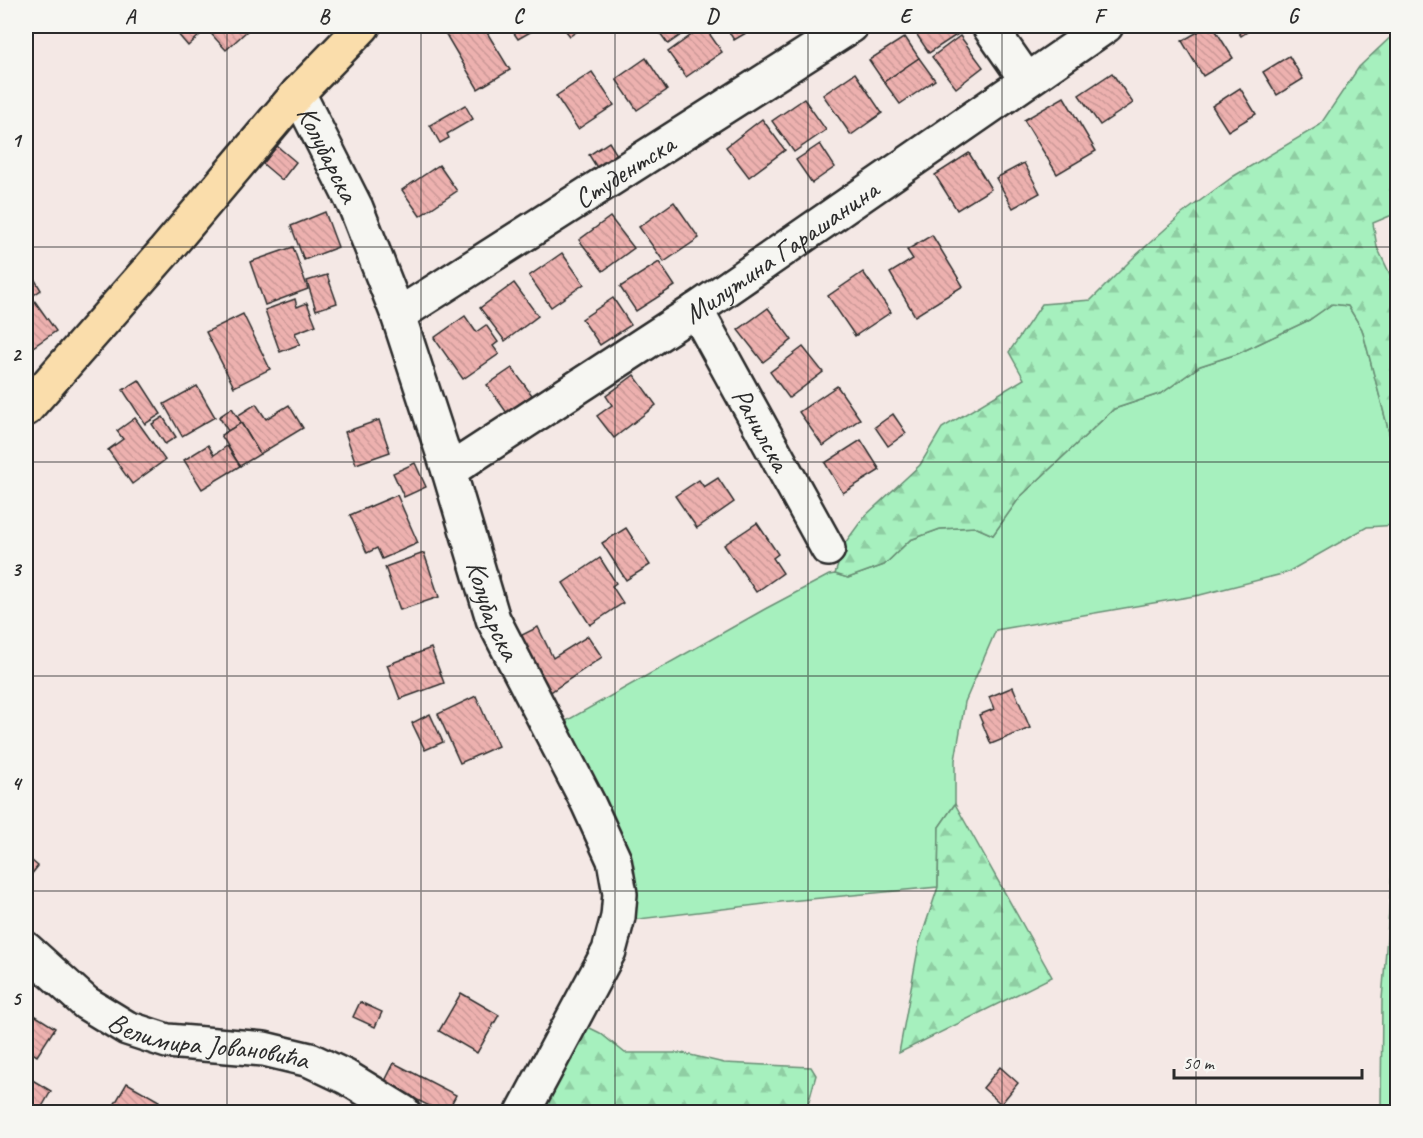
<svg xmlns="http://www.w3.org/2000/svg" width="1423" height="1138" font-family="Caveat,sans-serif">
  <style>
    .green { fill: #a6f0be; stroke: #688e74; stroke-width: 1.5 }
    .forest { fill: url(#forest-firs); stroke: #688e74; stroke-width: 1.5 }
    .building { fill: url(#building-back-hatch); stroke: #2b2b2b; stroke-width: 1.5 }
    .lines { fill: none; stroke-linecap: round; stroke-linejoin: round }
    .minor-casing { stroke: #2b2b2b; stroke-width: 38 }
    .major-casing { stroke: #2b2b2b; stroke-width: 38 }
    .minor { stroke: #f6f6f2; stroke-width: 33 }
    .major { stroke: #faddab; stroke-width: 33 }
    .grid { fill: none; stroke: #2b2b2b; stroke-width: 1.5; stroke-opacity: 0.55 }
    .labels { text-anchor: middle; stroke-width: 4.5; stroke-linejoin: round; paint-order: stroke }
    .street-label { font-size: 28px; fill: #2b2b2b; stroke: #f6f6f2 }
    .neatline { fill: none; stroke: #2b2b2b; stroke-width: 2 }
    .grid-label { font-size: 20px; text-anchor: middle; font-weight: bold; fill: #2b2b2b }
  </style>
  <defs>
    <pattern id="forest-firs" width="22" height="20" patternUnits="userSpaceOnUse" patternTransform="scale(1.5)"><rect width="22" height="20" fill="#a6f0be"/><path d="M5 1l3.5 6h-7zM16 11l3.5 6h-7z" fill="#8fcea3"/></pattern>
    <pattern id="building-back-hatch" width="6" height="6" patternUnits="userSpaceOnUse" patternTransform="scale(1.5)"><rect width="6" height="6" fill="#edb1af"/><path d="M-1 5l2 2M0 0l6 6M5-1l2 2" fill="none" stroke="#cb9897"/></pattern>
  </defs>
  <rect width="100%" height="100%" fill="#f4e8e5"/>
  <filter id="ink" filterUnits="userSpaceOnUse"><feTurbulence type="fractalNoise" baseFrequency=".0167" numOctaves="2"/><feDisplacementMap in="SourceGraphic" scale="12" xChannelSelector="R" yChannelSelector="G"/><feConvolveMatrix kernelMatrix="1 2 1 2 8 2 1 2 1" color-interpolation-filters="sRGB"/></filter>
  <g filter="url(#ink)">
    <g class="green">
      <path d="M1332 304 1348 306 1362 329 1397 463V538L1396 525 1367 527 1286 573 1200 595 996 630 965 702 955 760V804L939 827 938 887 789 901 631 920C629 897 628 864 622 843 609 799 585 762 566 721L765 609 829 575 835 574 848 578 884 565 910 540 940 529 975 527 993 535 1020 497 1114 409 1162 393 1200 366 1237 354 1309 320Z"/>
      <path d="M1397 809V1112H1381L1382 1000Z"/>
    </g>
    <g class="forest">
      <path d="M1397 31V213L1373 223 1377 247 1397 289V463L1362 329 1348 306 1332 304 1309 320 1237 354 1200 366 1162 393 1114 409 1020 497 993 535 975 527 940 529 910 540 884 565 848 578 835 574 845 543 864 517 920 465 942 428 1024 379 1009 352 1042 304 1091 300 1133 258 1182 214 1234 176 1320 125 1359 67Z"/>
      <path d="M955 804 1052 977 899 1053 919 944 938 887 939 827Z"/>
      <path d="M584 1025 600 1033 625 1053H682L724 1063 811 1067 816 1075 806 1112H535Z"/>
    </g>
    <g class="building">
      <path d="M171 26H193L201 34 188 46Z"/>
      <path d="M204 26H242L247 31 226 50Z"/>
      <path d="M441 26H483L510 70 478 89Z"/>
      <path d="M509 26H541L518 39Z"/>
      <path d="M562 26H585L570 36Z"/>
      <path d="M655 26H689L691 28 668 44Z"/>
      <path d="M704 26 722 52 686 77 668 52Z"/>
      <path d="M725 26H758L734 40Z"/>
      <path d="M911 26H953L958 34 929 53Z"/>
      <path d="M1208 26H1213L1233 58 1203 76 1182 41Z"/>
      <path d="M1234 26H1256L1241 36Z"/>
      <path d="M960 36 983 67 956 88 932 57Z"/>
      <path d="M905 37 919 58 884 82 869 60Z"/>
      <path d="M1289 56 1303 79 1277 95 1263 72Z"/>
      <path d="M646 58 667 90 637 110 616 79Z"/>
      <path d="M919 58 935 80 900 104 884 82Z"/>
      <path d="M592 72 614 105 578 129 556 96Z"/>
      <path d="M855 73 882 113 851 135 823 95Z"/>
      <path d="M1112 73 1133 103 1100 125 1079 95Z"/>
      <path d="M1240 88 1256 114 1228 131 1212 106Z"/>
      <path d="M1064 97 1096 151 1057 174 1024 120Z"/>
      <path d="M804 99 826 130 794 152 772 121Z"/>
      <path d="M465 105 473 119 447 134 449 138 440 143 430 125Z"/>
      <path d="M762 119 785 150 749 177 726 147Z"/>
      <path d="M609 142 619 158 599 171 589 155Z"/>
      <path d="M820 144 835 167 812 183 796 160Z"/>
      <path d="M277 146 296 162 282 180 263 164Z"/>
      <path d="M969 153 991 189 957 210 935 175Z"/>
      <path d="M1024 163 1040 193 1013 208 996 178Z"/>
      <path d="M439 165 457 191 420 216 402 190Z"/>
      <path d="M674 202 699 238 664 262 639 227Z"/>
      <path d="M325 212 338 247 304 260 291 226Z"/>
      <path d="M610 217 634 248 603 271 579 240Z"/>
      <path d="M932 235 963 286 915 316 890 273 913 259 907 250Z"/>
      <path d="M293 247 308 289 265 305 250 262Z"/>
      <path d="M562 253 584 284 551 307 529 276Z"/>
      <path d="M659 262 675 286 636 311 620 287Z"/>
      <path d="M26 265 41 290 26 300Z"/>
      <path d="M863 272 891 312 855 336 828 296Z"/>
      <path d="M327 275 337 303 316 310 307 281Z"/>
      <path d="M514 283 538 316 505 341 480 308Z"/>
      <path d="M613 298 631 325 600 345 582 319Z"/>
      <path d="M295 299 297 307 307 303 316 325 295 333 300 344 280 352 265 310Z"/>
      <path d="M34 300 56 331 33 347 26 336V306Z"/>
      <path d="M768 308 792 340 763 362 738 330Z"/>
      <path d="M243 314 270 369 234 387 206 332Z"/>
      <path d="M465 316 476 332 486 325 498 342 493 346 499 354 463 379 434 338Z"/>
      <path d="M803 347 823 372 789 398 770 372Z"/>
      <path d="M512 368 532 395 507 413 487 385Z"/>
      <path d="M634 375 656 405 614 438 597 416 612 405 606 396Z"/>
      <path d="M139 380 161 414 145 424 123 390Z"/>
      <path d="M197 386 215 417 182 436 164 404Z"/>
      <path d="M837 386 860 419 823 446 799 412Z"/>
      <path d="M256 404 266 419 289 405 303 428 260 454 237 416Z"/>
      <path d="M232 408 241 423 228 431 219 417Z"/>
      <path d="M893 414 906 433 888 446 875 427Z"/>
      <path d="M163 417 176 437 165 444 152 424Z"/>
      <path d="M135 418 165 460 132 484 108 450 123 439 117 431Z"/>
      <path d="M379 420 390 452 356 464 345 432Z"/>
      <path d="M241 423 260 454 240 466 221 435Z"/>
      <path d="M861 440 880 470 843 493 825 463Z"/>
      <path d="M208 445 214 455 227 446 240 466 202 489 184 460Z"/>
      <path d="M415 463 426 487 404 497 393 473Z"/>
      <path d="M718 478 734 502 697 528 675 496 699 480 704 487Z"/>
      <path d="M397 495 418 543 382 559 377 548 367 553 350 515Z"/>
      <path d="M757 523 778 554 773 558 783 573 756 592 724 545Z"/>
      <path d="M626 528 650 565 626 580 602 543Z"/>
      <path d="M424 553 439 597 400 610 385 567Z"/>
      <path d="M600 558 616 583 612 586 623 603 590 625 563 583Z"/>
      <path d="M538 627 553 658 588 636 602 657 546 695 520 636Z"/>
      <path d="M431 648 444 683 400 699 387 665Z"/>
      <path d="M1013 687 1030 728 991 744 979 715 994 709 989 697Z"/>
      <path d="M476 696 498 746 460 763 438 714Z"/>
      <path d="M430 714 443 742 425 750 412 723Z"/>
      <path d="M26 856 38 866 26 881Z"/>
      <path d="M461 993 499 1015 477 1053 439 1031Z"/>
      <path d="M360 1002 382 1012 375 1027 353 1017Z"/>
      <path d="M28 1011 55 1028 37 1056 26 1049V1015Z"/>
      <path d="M394 1063 456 1095 447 1112H441L384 1083Z"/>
      <path d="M1000 1067 1018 1083 1001 1104 983 1088Z"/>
      <path d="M29 1078 51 1091 39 1112H34L26 1108V1085Z"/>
      <path d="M127 1083 159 1101 153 1112H110Z"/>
    </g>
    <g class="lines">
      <g class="minor-casing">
        <g id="minor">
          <path d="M989 26 1026 79"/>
          <path id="s1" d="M298 93 356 208 398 315 449 471 493 619 588 803 614 860 620 894 618 917 609 951 523 1112"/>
          <path id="s2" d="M696 310 828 549"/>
          <path id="s3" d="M398 315 851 26"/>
          <path id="s4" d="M449 471 696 310 1106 26"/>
          <path id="s5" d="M26 949 86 1003 127 1028 167 1041 264 1049 310 1060 346 1077 403 1112"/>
        </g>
      </g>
      <g class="major-casing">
        <path id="major" d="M26 409 164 252 298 93 363 26"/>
      </g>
      <use href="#minor" class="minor"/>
      <use href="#major" class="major"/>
    </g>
  </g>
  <path class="grid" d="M227 26V1112M421 26V1112M615 26V1112M808 26V1112M1002 26V1112M1196 26V1112M26 247H1398M26 462H1398M26 676H1398M26 891H1398"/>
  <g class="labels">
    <g class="street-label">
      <text dy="10" stroke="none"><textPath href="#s1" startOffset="68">Колубарска</textPath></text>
      <text dy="10" stroke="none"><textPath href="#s3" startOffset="268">Студентска</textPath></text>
      <text dy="10" stroke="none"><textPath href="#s4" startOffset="398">Милутина Гарашанина</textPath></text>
      <text dy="10" stroke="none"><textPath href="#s2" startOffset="136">Ранилска</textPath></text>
      <text dy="10" stroke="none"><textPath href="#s1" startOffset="554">Колубарска</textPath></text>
      <text dy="10" stroke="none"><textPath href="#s5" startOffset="212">Велимира Јовановића</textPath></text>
    </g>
  </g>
  <rect width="1423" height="1138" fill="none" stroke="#f6f6f2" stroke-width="66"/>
  <path d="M1174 1069v9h188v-9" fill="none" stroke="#2b2b2b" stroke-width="3"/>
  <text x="1183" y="1069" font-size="18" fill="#2b2b2b" stroke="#f6f6f2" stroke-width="4.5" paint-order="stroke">50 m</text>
  <rect x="33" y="33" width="1357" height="1072" class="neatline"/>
  <g class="grid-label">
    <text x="130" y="23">A</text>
    <text x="324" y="23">B</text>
    <text x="518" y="23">C</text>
    <text x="712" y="23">D</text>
    <text x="905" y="23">E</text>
    <text x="1099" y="23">F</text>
    <text x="1293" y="23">G</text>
    <text x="16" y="147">1</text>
    <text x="16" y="361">2</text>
    <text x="16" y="576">3</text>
    <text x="16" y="790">4</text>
    <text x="16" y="1005">5</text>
  </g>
</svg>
